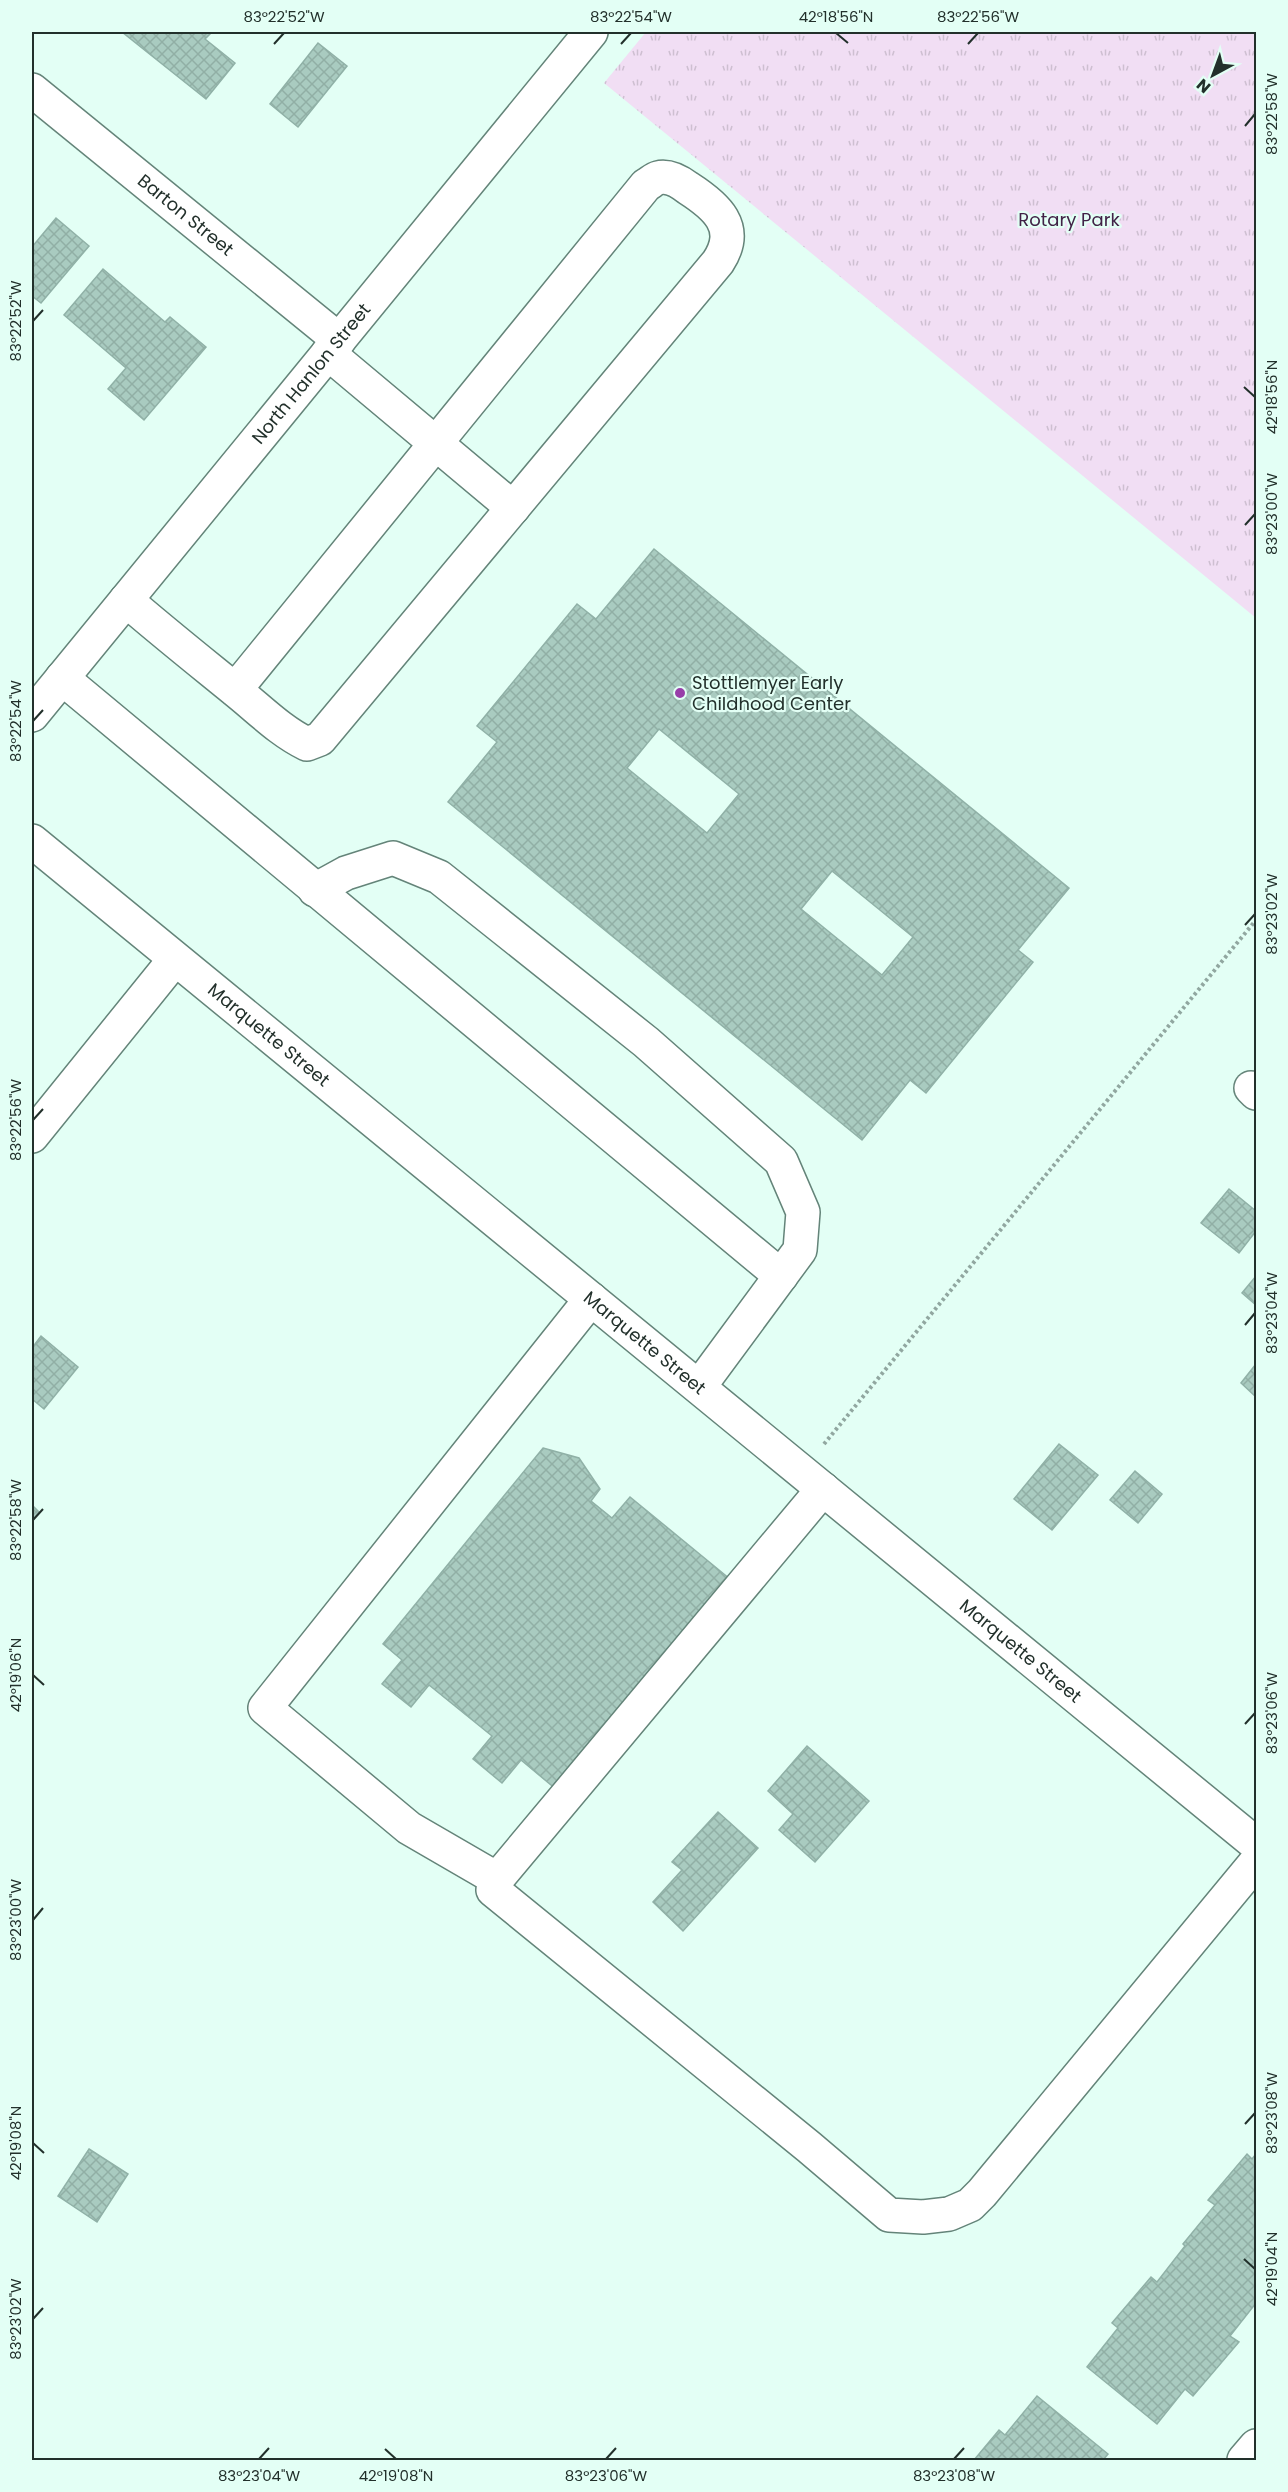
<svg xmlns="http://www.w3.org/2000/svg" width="1288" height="2492" font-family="Poppins,sans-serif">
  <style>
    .grass { fill: url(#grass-tufts) }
    .building { fill: url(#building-cross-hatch); stroke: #90b1a7; stroke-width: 1.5; fill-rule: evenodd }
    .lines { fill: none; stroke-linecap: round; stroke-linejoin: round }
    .minor-casing { stroke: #648479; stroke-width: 36 }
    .path { stroke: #91a7a0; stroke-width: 4; stroke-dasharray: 3 3; stroke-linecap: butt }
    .minor { stroke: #fff; stroke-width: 33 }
    .ticks { fill: none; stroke: #22302b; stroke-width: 2 }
    .poi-dot { fill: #983ea9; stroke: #e3fff5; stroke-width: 2 }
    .labels { text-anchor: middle; stroke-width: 4.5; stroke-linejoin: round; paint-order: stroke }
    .street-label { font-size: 18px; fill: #22302b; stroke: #e3fff5 }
    .park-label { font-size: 18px; fill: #412247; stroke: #e3fff5 }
    .poi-label { font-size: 18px; fill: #22302b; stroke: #e3fff5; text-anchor: start }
    .neatline { fill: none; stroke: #22302b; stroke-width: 2 }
    .ticks-label { font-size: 15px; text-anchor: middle; fill: #22302b }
  </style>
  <defs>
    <pattern id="grass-tufts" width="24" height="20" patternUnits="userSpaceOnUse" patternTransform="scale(1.5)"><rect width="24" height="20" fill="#f1def4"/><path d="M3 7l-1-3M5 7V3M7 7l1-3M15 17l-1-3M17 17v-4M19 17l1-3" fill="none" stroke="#cebfd1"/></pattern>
    <pattern id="building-cross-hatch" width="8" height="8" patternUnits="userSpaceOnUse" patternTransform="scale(1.5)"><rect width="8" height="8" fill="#a9cbc0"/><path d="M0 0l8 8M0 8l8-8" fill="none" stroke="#91afa5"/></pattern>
  </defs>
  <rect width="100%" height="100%" fill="#e3fff5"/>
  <path class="grass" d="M646 32H1256V618L604 83Z"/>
  <g class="building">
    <path d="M122 32H212L205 39 235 63 206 99Z"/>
    <path d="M318 43 347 66 298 127 270 104Z"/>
    <path d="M56 218 89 246 41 303 32 296V247Z"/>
    <path d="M103 269 165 322 170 317 206 347 144 420 108 389 126 368 64 315Z"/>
    <path d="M654 549 1069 888 1018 950 1033 962 926 1093 910 1080 862 1140 448 802 497 742 477 726 577 604 596 619ZM659 729 739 794 707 833 627 768ZM832 871 913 937 882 975 801 909Z"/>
    <path d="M1229 1189 1256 1211V1231L1239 1253 1201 1223Z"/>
    <path d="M1256 1276V1305L1242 1293Z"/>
    <path d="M41 1336 78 1367 44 1409 32 1399V1348Z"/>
    <path d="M1256 1364V1397L1241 1383Z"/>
    <path d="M1059 1444 1098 1475 1052 1530 1014 1499Z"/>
    <path d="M543 1448 579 1458 600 1489 591 1501 612 1518 630 1497 730 1579 557 1790 521 1760 502 1783 473 1759 492 1736 429 1685 411 1707 382 1684 402 1660 383 1644Z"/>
    <path d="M1135 1471 1162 1494 1138 1523 1110 1500Z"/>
    <path d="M32 1505 39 1512 32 1521Z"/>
    <path d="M807 1746 869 1801 815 1862 779 1830 793 1814 768 1791Z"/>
    <path d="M718 1812 758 1848 683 1931 653 1902 682 1870 672 1862Z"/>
    <path d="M89 2149 128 2174 97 2222 58 2196Z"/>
    <path d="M1247 2154 1252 2159 1256 2154V2303L1230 2336 1239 2342 1193 2396 1185 2389 1157 2424 1087 2367 1118 2328 1112 2323 1151 2277 1157 2282 1185 2246 1183 2244 1215 2205 1208 2200Z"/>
    <path d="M1037 2396 1108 2454 1103 2460H974L999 2430 1005 2435Z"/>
  </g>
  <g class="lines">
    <g class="minor-casing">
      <g id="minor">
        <path id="s1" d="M32 90 339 340"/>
        <path d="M328 353 513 508"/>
        <path d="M126 600C163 632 202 663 240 694 262 712 282 732 307 744L320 739 718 262C741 227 716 206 688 188 680 182 669 175 658 178 654 179 650 183 646 185L235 690"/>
        <path d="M62 678 781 1276"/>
        <path id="s2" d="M32 715 591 32"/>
        <path id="s3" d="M32 841 1256 1844"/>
        <path d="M315 890 346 873 393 858 439 877 646 1042 781 1161 803 1212 800 1250 699 1387"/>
        <path d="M1251 1088 1256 1093"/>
        <path d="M32 1136 175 959"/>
        <path d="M591 1299 265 1708 409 1828 497 1879 823 1489"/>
        <path d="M497 1879 493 1890 809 2147 889 2215 923 2217 949 2214 970 2205 982 2193 1256 1862"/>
        <path d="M1244 2460 1256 2446"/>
      </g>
    </g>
    <path class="path" d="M824 1444 1256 920"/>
    <use href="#minor" class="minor"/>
  </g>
  <path class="ticks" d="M836 33 848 43M274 44 284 33M621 44 631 33M968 44 978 33M1245 126 1255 114M33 321 43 310M1244 387 1255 397M1245 525 1255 514M33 721 43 710M1245 925 1255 914M33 1120 43 1109M1245 1325 1255 1313M33 1520 43 1509M33 1675 44 1685M1245 1724 1255 1713M33 1920 43 1908M1245 2124 1255 2113M33 2143 44 2153M1244 2259 1255 2269M33 2319 43 2308M385 2449 396 2459M259 2459 269 2448M606 2459 616 2448M954 2459 964 2448"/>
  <circle class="poi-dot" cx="680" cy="693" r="6"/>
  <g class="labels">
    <g class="street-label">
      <text dy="6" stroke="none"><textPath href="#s1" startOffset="198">Barton Street</textPath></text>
      <text dy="6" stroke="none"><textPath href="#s2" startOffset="441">North Hanlon Street</textPath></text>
      <text dy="6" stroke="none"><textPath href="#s3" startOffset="306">Marquette Street</textPath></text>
      <text dy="6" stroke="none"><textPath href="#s3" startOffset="792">Marquette Street</textPath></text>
      <text dy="6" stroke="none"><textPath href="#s3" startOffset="1278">Marquette Street</textPath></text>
    </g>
    <g class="park-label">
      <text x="1069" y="226">Rotary Park</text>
    </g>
    <g class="poi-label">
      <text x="692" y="689">Stottlemyer Early<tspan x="692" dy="21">Childhood Center</tspan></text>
    </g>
  </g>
  <rect width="1288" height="2492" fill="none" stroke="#e3fff5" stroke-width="66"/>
  <g transform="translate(1213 75) rotate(221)" stroke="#e3fff5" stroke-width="4.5" paint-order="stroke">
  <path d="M0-4.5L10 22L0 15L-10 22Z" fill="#22302b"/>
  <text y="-9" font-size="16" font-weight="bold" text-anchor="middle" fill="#22302b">N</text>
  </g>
  <rect x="33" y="33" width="1222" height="2426" class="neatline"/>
  <g class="ticks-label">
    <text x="284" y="22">83°22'52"W</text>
    <text x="631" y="22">83°22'54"W</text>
    <text x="836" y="22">42°18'56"N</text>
    <text x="978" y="22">83°22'56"W</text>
    <text transform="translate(1272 114) rotate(-90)" y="5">83°22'58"W</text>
    <text transform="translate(16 321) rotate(-90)" y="5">83°22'52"W</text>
    <text transform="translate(1272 397) rotate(-90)" y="5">42°18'56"N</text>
    <text transform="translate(1272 514) rotate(-90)" y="5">83°23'00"W</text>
    <text transform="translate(16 721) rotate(-90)" y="5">83°22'54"W</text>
    <text transform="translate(1272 914) rotate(-90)" y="5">83°23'02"W</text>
    <text transform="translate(16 1120) rotate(-90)" y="5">83°22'56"W</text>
    <text transform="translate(1272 1313) rotate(-90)" y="5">83°23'04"W</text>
    <text transform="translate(16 1520) rotate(-90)" y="5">83°22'58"W</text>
    <text transform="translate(16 1675) rotate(-90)" y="5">42°19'06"N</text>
    <text transform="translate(1272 1713) rotate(-90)" y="5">83°23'06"W</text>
    <text transform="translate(16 1920) rotate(-90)" y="5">83°23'00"W</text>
    <text transform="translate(1272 2113) rotate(-90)" y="5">83°23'08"W</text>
    <text transform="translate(16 2143) rotate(-90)" y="5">42°19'08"N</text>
    <text transform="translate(1272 2269) rotate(-90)" y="5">42°19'04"N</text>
    <text transform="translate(16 2319) rotate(-90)" y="5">83°23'02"W</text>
    <text x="259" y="2481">83°23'04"W</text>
    <text x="396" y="2481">42°19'08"N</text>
    <text x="606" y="2481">83°23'06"W</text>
    <text x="954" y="2481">83°23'08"W</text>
  </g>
</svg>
